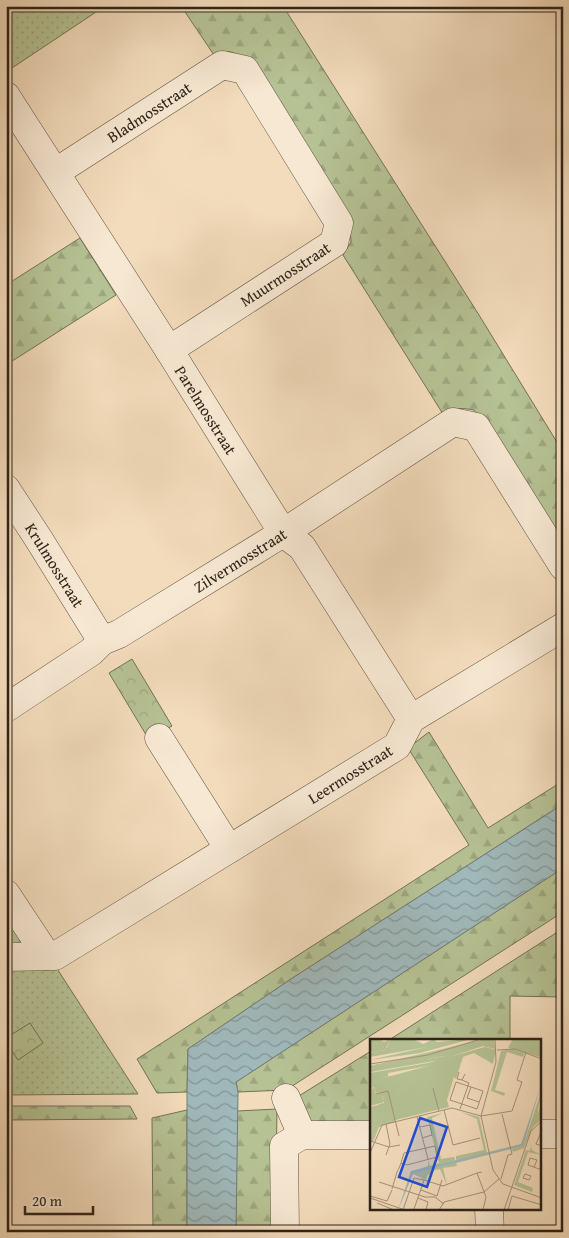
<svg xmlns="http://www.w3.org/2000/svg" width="569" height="1238" font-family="'Gentium Book Plus',serif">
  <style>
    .grass { fill: url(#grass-dots); stroke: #727256 }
    .forest { fill: url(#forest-firs); stroke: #727256 }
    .park { fill: url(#park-crowns); stroke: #727256 }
    .water { fill: url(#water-waves); stroke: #727d7a }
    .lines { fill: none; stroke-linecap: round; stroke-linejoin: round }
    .minor-casing { stroke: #5f5141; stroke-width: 29 }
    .minor { stroke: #f7e8d3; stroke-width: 28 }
    .labels { text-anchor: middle; stroke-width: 4.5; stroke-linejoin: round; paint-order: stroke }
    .street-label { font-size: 16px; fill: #2e2318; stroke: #f7e8d3 }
    .inset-road { fill: none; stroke: #a4927a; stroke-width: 1 }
    .view { fill: #1d4ed8; fill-opacity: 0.15; stroke: #1d4ed8; stroke-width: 2.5 }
    .inset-edge { fill: none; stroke: #2e2318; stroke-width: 2.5 }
  </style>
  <defs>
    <pattern id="grass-dots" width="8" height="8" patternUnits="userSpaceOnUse" patternTransform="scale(1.25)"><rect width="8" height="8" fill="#b6c294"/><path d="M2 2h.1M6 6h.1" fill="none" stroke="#9da67f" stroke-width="1.8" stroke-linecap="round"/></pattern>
    <pattern id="forest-firs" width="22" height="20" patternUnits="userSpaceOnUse" patternTransform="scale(1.25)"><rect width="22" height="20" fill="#b6c294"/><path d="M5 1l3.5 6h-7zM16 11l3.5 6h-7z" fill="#9da67f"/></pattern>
    <pattern id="park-crowns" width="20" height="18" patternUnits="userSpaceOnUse" patternTransform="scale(1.25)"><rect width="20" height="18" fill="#b6c294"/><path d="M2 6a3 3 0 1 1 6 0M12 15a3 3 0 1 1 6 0" fill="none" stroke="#9da67f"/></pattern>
    <pattern id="water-waves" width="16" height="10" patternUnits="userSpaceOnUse" patternTransform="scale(1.25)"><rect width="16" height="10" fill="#a0b9bb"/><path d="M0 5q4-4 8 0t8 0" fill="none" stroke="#839697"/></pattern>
  </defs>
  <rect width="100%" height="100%" fill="#f3dcbc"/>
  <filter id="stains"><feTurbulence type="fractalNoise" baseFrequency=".004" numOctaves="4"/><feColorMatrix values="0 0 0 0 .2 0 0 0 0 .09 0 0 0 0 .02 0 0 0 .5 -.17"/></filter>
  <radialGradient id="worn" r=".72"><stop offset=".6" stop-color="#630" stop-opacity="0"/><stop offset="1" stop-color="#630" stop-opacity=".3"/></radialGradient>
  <g class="grass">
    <path d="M6 6H105L6 72Z"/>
    <path d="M54 964 138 1094 6 1095V965Z"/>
  </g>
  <g class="forest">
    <path d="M181 6H283L479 315 563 452V546L474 410C463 408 453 407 443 414L343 255 351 242 350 226 244 58C231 51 228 49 214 55Z"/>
    <path d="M80 238 116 295 6 365V285Z"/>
    <path d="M429 732 488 828 563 781V804L291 979 188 1049 187 1092 157 1093 137 1059 469 845 408 748Z"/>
    <path d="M563 868V912L286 1090 238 1092 236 1082Z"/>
    <path d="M6 911 29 943 6 944Z"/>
    <path d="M556 933 563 942V997L510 996V1040H389Z"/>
    <path d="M371 1051V1122L304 1123 294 1099Z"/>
    <path d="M6 1106H130L137 1119 6 1120Z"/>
    <path d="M277 1109 275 1232H236L237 1111Z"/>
    <path d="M187 1110V1232H153L152 1118Z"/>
  </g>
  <g class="park">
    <path d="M132 659 172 726 148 738 109 673Z"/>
    <path d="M30 1023 43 1043 18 1060 6 1042V1038Z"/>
  </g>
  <path class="water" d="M563 804V868L236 1082 238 1092 236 1232H187V1092L188 1049 291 979Z"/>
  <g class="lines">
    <g class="minor-casing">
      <g id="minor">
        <path d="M6 96 169 350 283 533 302 547 411 719"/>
        <path d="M56 172 222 65 245 70 339 223 334 243 169 350"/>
        <path d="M6 489 38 538 102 641"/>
        <path d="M6 708 91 652 102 641 119 634 283 533 453 422 476 427 563 566"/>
        <path d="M159 738 229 849"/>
        <path d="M6 894 47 956"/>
        <path d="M6 957 55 956 397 746 411 719 563 627"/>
        <path d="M286 1098 302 1135"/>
        <path d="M540 1134H563"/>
        <path d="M489 1209 490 1232"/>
        <path d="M285 1232 284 1146 302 1135H372"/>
      </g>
    </g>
    <use href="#minor" class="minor"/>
  </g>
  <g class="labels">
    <g class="street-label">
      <text transform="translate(149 112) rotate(-33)" y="6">Bladmosstraat</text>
      <text transform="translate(285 274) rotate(-33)" y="6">Muurmosstraat</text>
      <text transform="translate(206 410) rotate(58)" y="6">Parelmosstraat</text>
      <text transform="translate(240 560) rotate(-32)" y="6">Zilvermosstraat</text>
      <text transform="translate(55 565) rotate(58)" y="6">Krulmosstraat</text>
      <text transform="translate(350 774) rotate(-32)" y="6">Leermosstraat</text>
    </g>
  </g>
  <g transform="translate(370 1039)">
    <rect width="171" height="171" fill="#f3dcbc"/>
    <path d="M9 0 14 3 21 0 16 9 49 5 44 0 53 5 64 0 67 3 101 0 50 14 0 21 57 8 0 18V14L15 11ZM115 0H124L125 10 113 7 70 21 0 33V30L75 17 0 27ZM143 0H171V18L138 9ZM115 8 126 11 117 51 123 25 104 14 93 18 86 40 69 25 18 34V37L0 41V34L58 24ZM142 10 154 14 153 18 137 13 125 51 135 54 134 57 121 52 131 12ZM171 53 168 71 169 74V70L171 69V81L163 88 154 109 143 113 142 110 153 107ZM91 73 109 78 117 114 86 121V117L114 111 107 80ZM161 107 162 111 171 116 158 113 148 143 163 149 162 153 144 146 156 111 160 112Z" fill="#b6c294"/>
    <path d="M9 0 15 11 0 14V1ZM21 0H44L49 5 16 11ZM75 15 48 23 0 30V27ZM73 74 62 79 71 120 84 118 85 121 39 134 58 127V121L60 127 69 124 57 78ZM86 124 87 127 73 129 77 146 70 130 61 132 62 137 58 135 56 141 43 135Z" fill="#b6c294"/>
    <path d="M4 49 6 55 17 52 18 55 12 57 14 63 0 67V50ZM20 63 25 83 9 88 3 103 0 102V68Z" fill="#b6c294"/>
    <path d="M90 18 77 61 79 68 13 84 9 65 14 64 12 53 6 54 4 48 0 50V39L21 37Z" fill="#b6c294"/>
    <path d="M171 46 153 107 43 135 28 171 41 132 151 105Z" fill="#a0b9bb"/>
    <path class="inset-road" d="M125 0 126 23 111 77 123 131 133 145 172 159M127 11 145 10 172 20M0 25 58 16 111 0M89 33 87 40 92 41 95 35M86 43 113 52 107 70 80 61ZM101 48 97 59 109 63M63 49 69 72M6 55 18 52 29 97M90 70 99 44 92 41M74 71 83 106 110 99M47 78 58 120M16 85 20 105 16 116M50 88 60 86 62 96 52 99M172 91 166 105 172 107M0 102 19 108 30 106M0 114 12 86 82 69 111 77 142 72 152 43 147 41 156 13M164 128 167 121 160 119 158 126 172 131M112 133 107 134 116 158 113 171M155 135 161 137 159 141 153 139ZM131 140 138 116 142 115 132 75M9 143 55 158H65L74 165M22 150 27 133 29 129 31 124 34 114 65 107 67 118 37 126 31 124M51 151 67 157 72 141M0 157 17 162 22 151M0 159 35 171M48 159 58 163 56 171M7 164 24 171M44 170 54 141 73 147 107 134M33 171 44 139 54 141M69 171 74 163 114 153 129 140M134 171 161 92 172 82M138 171 142 157 172 166"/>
    <path class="view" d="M50 79 77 88 57 148 29 138Z"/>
    <rect width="171" height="171" class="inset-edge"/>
  </g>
  <rect width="569" height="1238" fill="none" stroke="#f3dcbc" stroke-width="25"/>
  <rect x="8" y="8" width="554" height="1223" fill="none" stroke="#2e2318" stroke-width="2.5"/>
  <rect x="12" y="12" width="544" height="1213" fill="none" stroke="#2e2318"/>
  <path d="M25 1206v8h68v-8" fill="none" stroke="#2e2318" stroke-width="2.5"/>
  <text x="32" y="1206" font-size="15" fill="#2e2318" stroke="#f7e8d3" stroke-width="4" paint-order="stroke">20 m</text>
  <rect width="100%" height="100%" filter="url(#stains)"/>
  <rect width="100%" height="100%" fill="url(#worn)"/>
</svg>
